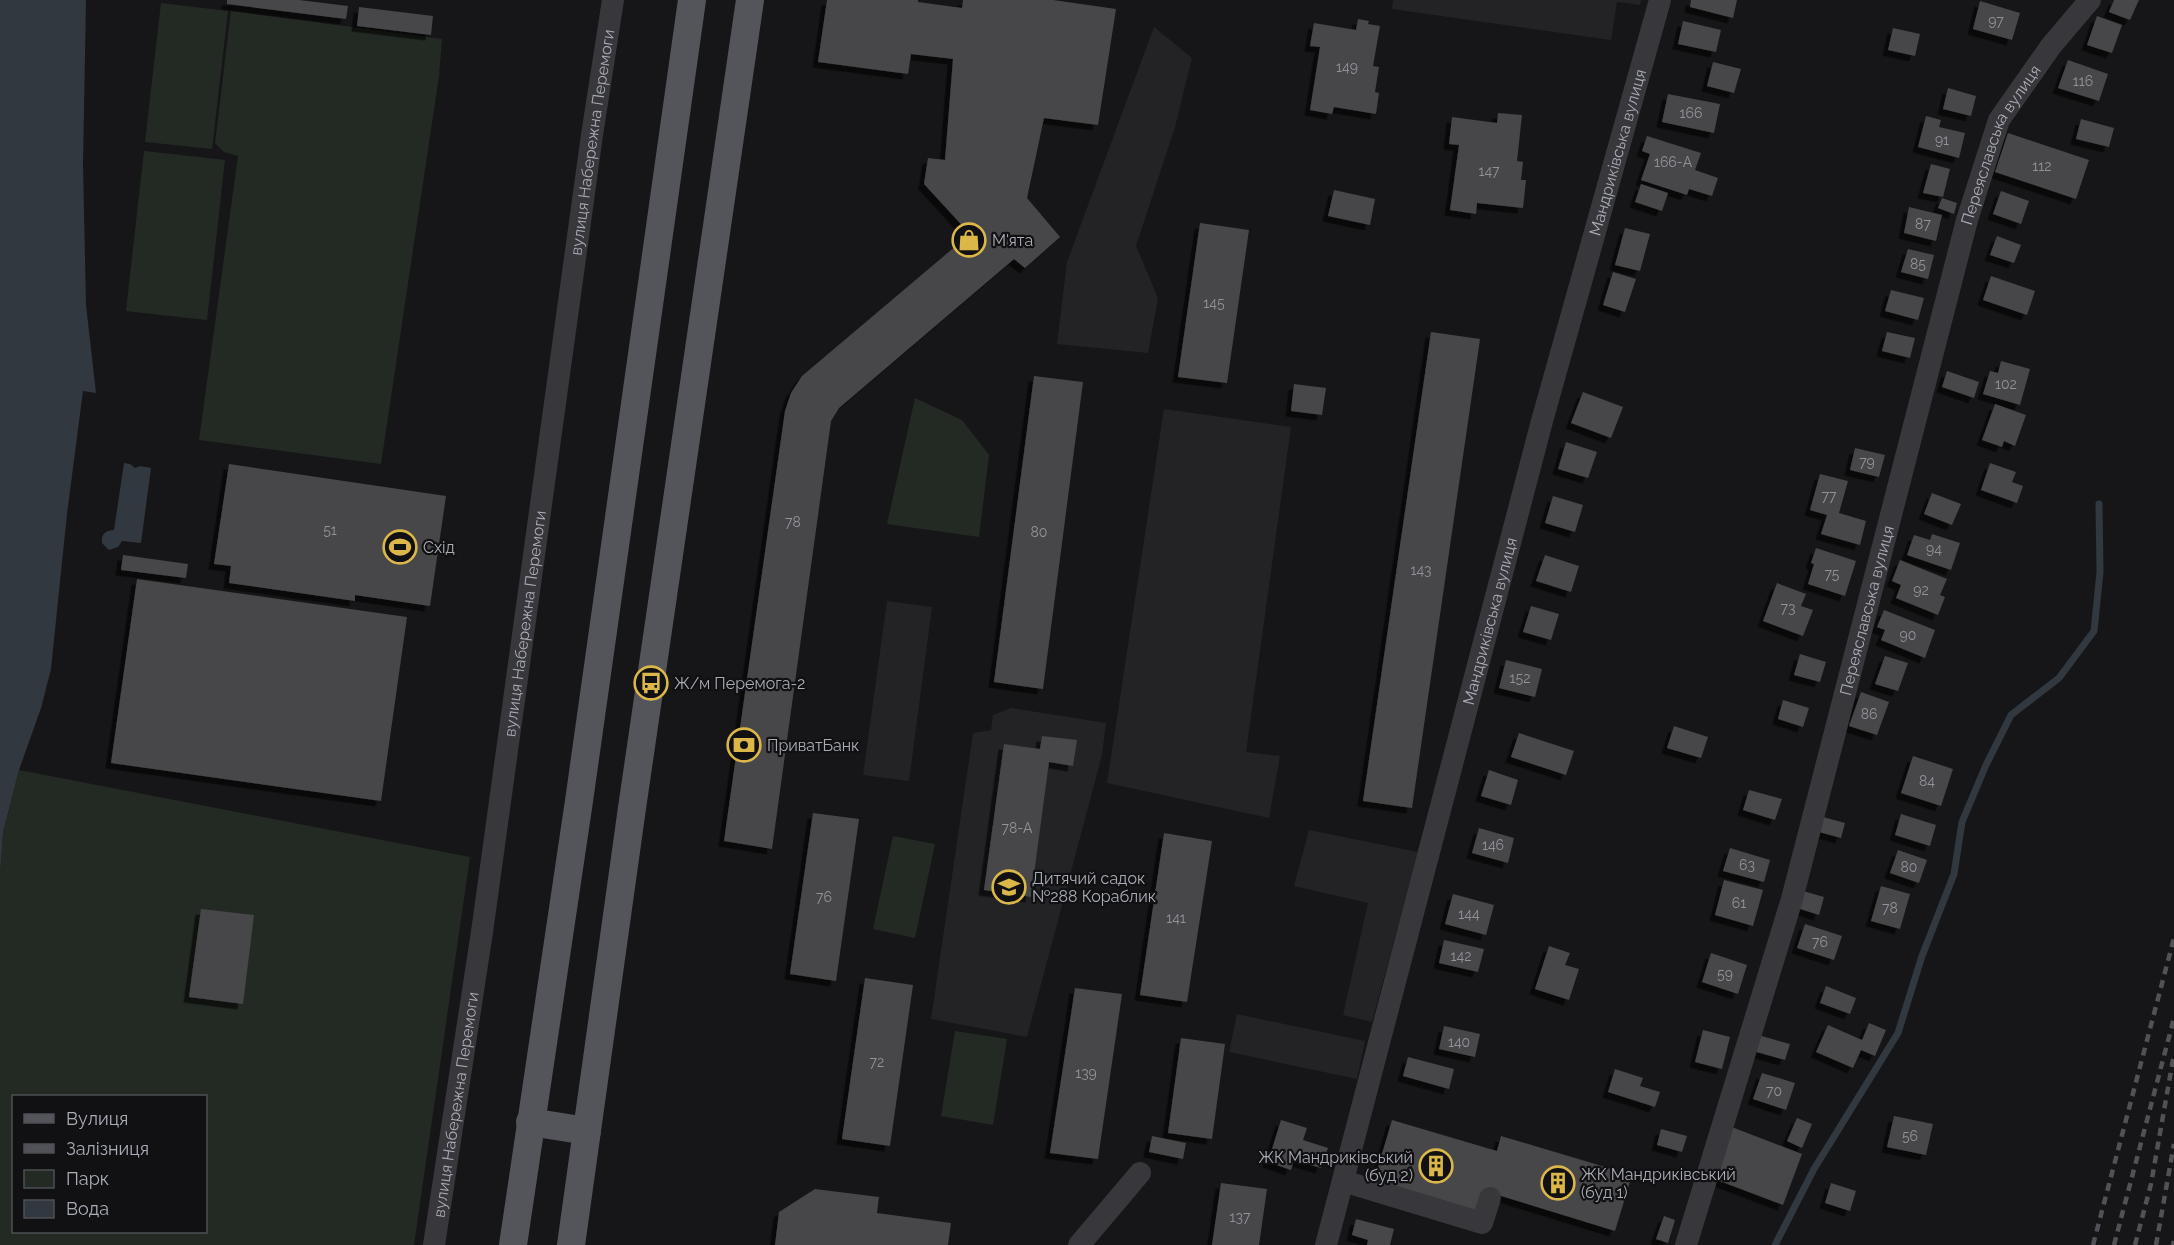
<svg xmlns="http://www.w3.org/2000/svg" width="2174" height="1245" font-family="Raleway,sans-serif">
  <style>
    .built { fill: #232225 }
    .green { fill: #232a24; fill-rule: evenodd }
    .water { fill: #31383f }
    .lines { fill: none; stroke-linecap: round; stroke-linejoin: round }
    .stream { stroke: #31383f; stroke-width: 7 }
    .building { fill: #46464a; filter: url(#shadow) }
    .minor { stroke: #38383c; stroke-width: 22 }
    .major { stroke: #54555b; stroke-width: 28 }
    .rail { stroke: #515257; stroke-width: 4.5; stroke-dasharray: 8 6; stroke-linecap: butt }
    .labels { text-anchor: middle; stroke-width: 4.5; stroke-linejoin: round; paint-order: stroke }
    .number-label { font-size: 14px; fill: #91939b }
    .street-label { font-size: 16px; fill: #aaadb6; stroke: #111113 }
    .poi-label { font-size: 16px; fill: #aaadb6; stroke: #111113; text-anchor: start }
  </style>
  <defs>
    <filter id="shadow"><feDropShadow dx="-5.5" dy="5.5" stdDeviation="0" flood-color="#0009"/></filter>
  </defs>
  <rect width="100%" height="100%" fill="#161618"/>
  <g class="built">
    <path d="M1393 0H1641L1640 5 1617 2 1611 40 1392 9Z"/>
    <path d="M1154 27 1192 58 1175 127 1136 246 1158 298 1148 353 1057 344 1067 262Z"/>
    <path d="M1164 409 1291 427 1246 752 1280 756 1269 818 1107 783Z"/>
    <path d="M887 601 932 607 909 781 863 775Z"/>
    <path d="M1011 708 1106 723 1102 755 1027 1037 931 1019 973 733 991 730 993 715Z"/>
    <path d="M1309 830 1418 852 1372 1022 1343 1015 1368 903 1294 886Z"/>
    <path d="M1237 1014 1365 1041 1357 1079 1229 1052Z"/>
  </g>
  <g class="green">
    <path d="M161 3 228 11 212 149 145 142Z"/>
    <path d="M231 11 442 39 439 76 381 464 199 440 238 156 224 152 215 143Z"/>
    <path d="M144 151 225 160 207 320 126 311Z"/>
    <path d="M915 398 962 420 989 455 979 537 887 524Z"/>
    <path d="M19 770 470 857 414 1245H0V874L3 834ZM14 1096H206V1232H14Z"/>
    <path d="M893 836 935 844 915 938 873 929Z"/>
    <path d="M955 1031 1007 1039 993 1125 941 1116Z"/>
  </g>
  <g class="water">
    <path d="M0 0H86L83 164 86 305 96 393 83 391 67 514 51 669 41 708 19 770 3 833 0 874Z"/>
    <path d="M124 463 130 464 135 468 140 466 151 468 141 543 122 541 118 547 109 550 102 543C101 534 106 530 114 530Z"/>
  </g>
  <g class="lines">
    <path class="stream" d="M1775 1245 1814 1169 1898 1033 1922 956 1954 874 1962 822 1986 765 2011 715 2059 678 2094 631 2100 572 2099 504"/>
  </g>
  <g class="building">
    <path d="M227 0H299L348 6 346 19 227 4Z"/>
    <path d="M827 0H918V2L962 8 963 0H1053L1116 9 1098 125 1044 118 1027 198 1060 237 1025 268 1014 259 839 408 831 421 772 849 724 841 785 411 791 393 802 376 970 234 924 184 928 158 945 160 953 59 911 54 908 74 818 62Z"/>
    <path d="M1691 0H1737L1733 18 1690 7Z"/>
    <path d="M2114 0H2139L2130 20 2109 12Z"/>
    <path d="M1980 1 2020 13 2012 40 1973 29Z"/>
    <path d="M359 7 433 16 431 35 357 26Z"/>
    <path d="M2097 16 2122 25 2112 53 2087 45Z"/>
    <path d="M1358 19 1369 21 1368 24 1380 26 1373 66 1379 67 1375 92 1379 93 1376 114 1334 107 1332 114 1310 110 1320 47 1310 46 1314 23 1356 30Z"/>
    <path d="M1683 21 1721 30 1716 52 1678 44Z"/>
    <path d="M1893 28 1920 34 1915 56 1888 50Z"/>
    <path d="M2068 60 2108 74 2099 101 2058 88Z"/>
    <path d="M1713 62 1741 69 1734 93 1707 86Z"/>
    <path d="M1948 88 1976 96 1971 116 1943 109Z"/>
    <path d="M1668 94 1720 104 1714 133 1662 122Z"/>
    <path d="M1498 113 1522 115 1517 161 1523 162 1521 180H1526L1523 208 1477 203 1476 214 1450 210 1459 145 1449 144 1452 117 1497 123Z"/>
    <path d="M1926 116 1941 120 1939 127 1965 133 1959 158 1918 147Z"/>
    <path d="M2081 119 2114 128 2109 147 2076 139Z"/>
    <path d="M2008 133 2089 160 2076 199 1995 172Z"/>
    <path d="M1647 136 1701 153 1695 170 1718 178 1712 196 1689 189 1687 195 1641 180 1650 154 1642 151Z"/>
    <path d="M1931 164 1950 169 1943 197 1923 193Z"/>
    <path d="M1641 184 1668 193 1662 211 1635 202Z"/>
    <path d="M1334 190 1375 199 1370 225 1328 216Z"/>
    <path d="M2001 191 2029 201 2021 224 1993 214Z"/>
    <path d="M1942 198 1957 203 1954 214 1938 208Z"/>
    <path d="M1909 207 1942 215 1936 241 1904 233Z"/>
    <path d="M1200 223 1249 230 1227 383 1178 377Z"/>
    <path d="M1625 228 1650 234 1640 271 1615 265Z"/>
    <path d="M1997 236 2021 245 2014 263 1990 255Z"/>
    <path d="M1908 249 1934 255 1928 279 1901 272Z"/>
    <path d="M1613 272 1636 279 1625 312 1603 305Z"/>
    <path d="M1991 276 2035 291 2027 315 1983 300Z"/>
    <path d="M1891 290 1924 298 1918 320 1885 311Z"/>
    <path d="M1431 332 1480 339 1412 808 1363 801Z"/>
    <path d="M1887 332 1915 338 1910 358 1882 351Z"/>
    <path d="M2001 361 2030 369 2020 405 1983 394 1990 371 1998 373Z"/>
    <path d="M1947 371 1979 382 1974 398 1942 387Z"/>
    <path d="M1034 376 1083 382 1043 689 994 682Z"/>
    <path d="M1294 384 1326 388 1322 415 1291 411Z"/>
    <path d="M1583 392 1623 407 1611 438 1571 423Z"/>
    <path d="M1995 404 2026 415 2015 446 2004 441 2002 447 1982 440Z"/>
    <path d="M1566 442 1597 452 1588 478 1558 469Z"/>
    <path d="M1855 448 1885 455 1879 477 1850 470Z"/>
    <path d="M1990 463 2016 472 2012 482 2023 486 2017 503 1981 490Z"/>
    <path d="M229 464 446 496 430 606 355 595V601L229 583 231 566 214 564Z"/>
    <path d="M1820 474 1848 481 1839 513 1866 521 1860 545 1821 534 1827 515 1810 510Z"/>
    <path d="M1932 493 1961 504 1952 525 1924 514Z"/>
    <path d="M1553 496 1583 505 1575 532 1545 523Z"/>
    <path d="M1932 534 1960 543 1951 570 1907 555 1914 535 1930 540Z"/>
    <path d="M1816 548 1856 561 1845 596 1808 584 1814 564 1811 563Z"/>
    <path d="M123 555 188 564 186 578 121 570Z"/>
    <path d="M1545 555 1579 566 1571 592 1536 581Z"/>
    <path d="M1900 560 1947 579 1940 595 1945 597 1938 615 1896 598 1901 585 1892 581Z"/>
    <path d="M137 579 407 617 381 801 111 763Z"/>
    <path d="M1777 583 1806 594 1801 606 1813 610 1803 636 1763 621Z"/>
    <path d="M1531 606 1559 614 1551 640 1523 632Z"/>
    <path d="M1884 610 1935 630 1925 658 1881 640 1885 630 1877 627Z"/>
    <path d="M1800 654 1826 662 1820 682 1794 675Z"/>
    <path d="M1885 656 1908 663 1898 691 1875 684Z"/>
    <path d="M1506 660 1542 669 1535 697 1499 688Z"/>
    <path d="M1861 692 1889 702 1877 735 1849 726Z"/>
    <path d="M1783 700 1809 708 1803 727 1778 719Z"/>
    <path d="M1674 726 1708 737 1701 758 1667 748Z"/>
    <path d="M1519 733 1574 751 1566 775 1511 757Z"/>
    <path d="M1042 736 1077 740 1073 766 1049 762 1031 897 984 890 1004 744 1040 749Z"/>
    <path d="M1913 756 1953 769 1941 806 1901 793Z"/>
    <path d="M1489 770 1518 780 1511 805 1481 796Z"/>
    <path d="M1749 790 1782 799 1775 820 1743 810Z"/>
    <path d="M813 813 859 819 836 981 790 974Z"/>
    <path d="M1901 814 1936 825 1930 846 1895 835Z"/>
    <path d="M1823 817 1845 823 1841 838 1819 832Z"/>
    <path d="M1479 828 1514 838 1508 863 1472 853Z"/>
    <path d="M1164 833 1212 841 1187 1002 1140 995Z"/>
    <path d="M1730 848 1770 860 1764 882 1723 871Z"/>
    <path d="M1898 850 1927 860 1919 883 1890 873Z"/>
    <path d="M1724 880 1763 890 1753 926 1715 915Z"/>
    <path d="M1881 886 1910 894 1900 929 1871 921Z"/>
    <path d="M1803 891 1824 897 1819 915 1797 908Z"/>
    <path d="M1453 894 1494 905 1486 935 1445 924Z"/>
    <path d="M201 909 254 915 243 1004 189 997Z"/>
    <path d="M1805 924 1842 936 1834 960 1797 948Z"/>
    <path d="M1444 940 1484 949 1478 972 1439 963Z"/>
    <path d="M1549 946 1570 953 1565 965 1579 969 1569 1000 1535 989Z"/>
    <path d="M1711 953 1747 965 1738 994 1702 982Z"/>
    <path d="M865 978 913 985 890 1146 842 1139Z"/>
    <path d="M1826 986 1856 998 1850 1014 1820 1003Z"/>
    <path d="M1075 988 1122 994 1098 1159 1050 1153Z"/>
    <path d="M1869 1023 1886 1030 1875 1056 1861 1050 1853 1068 1816 1052 1828 1025 1862 1040Z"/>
    <path d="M1444 1026 1480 1034 1475 1057 1439 1049Z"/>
    <path d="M1703 1030 1730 1037 1722 1069 1695 1062Z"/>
    <path d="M1758 1035 1790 1044 1785 1060 1753 1051Z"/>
    <path d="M1181 1038 1225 1044 1212 1139 1168 1133Z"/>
    <path d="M1408 1057 1454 1069 1449 1089 1403 1076Z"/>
    <path d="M1615 1069 1643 1078 1640 1086 1660 1092 1655 1107 1608 1092Z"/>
    <path d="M1762 1073 1795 1083 1786 1110 1753 1099Z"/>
    <path d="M1894 1116 1933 1124 1926 1155 1887 1147Z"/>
    <path d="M1797 1118 1812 1124 1802 1148 1787 1141Z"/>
    <path d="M1281 1120 1307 1128 1303 1140 1328 1148 1321 1168 1294 1160 1291 1170 1268 1162Z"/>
    <path d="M1392 1120 1497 1151 1501 1136 1632 1175 1615 1231 1485 1191 1479 1212 1374 1181Z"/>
    <path d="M1729 1126 1802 1154 1783 1205 1709 1177Z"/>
    <path d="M1661 1129 1687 1136 1682 1152 1657 1145Z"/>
    <path d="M1152 1136 1186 1143 1183 1159 1149 1152Z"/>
    <path d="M1221 1183 1267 1189 1259 1245H1212Z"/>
    <path d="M1831 1183 1856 1191 1850 1211 1825 1203Z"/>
    <path d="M815 1189 879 1197 877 1213 951 1223 948 1245H775L779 1212Z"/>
    <path d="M1664 1216 1675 1220 1668 1243 1656 1239Z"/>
    <path d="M1356 1219 1394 1229 1390 1245H1367L1368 1240 1352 1235Z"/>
  </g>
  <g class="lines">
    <g class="minor">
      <path d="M1343 1181 1482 1223 1490 1198"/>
      <path id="s1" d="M434 1245 482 932 592 135 613 0"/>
      <path d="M1079 1245 1140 1173"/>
      <path id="s2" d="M1326 1245 1542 421 1660 0"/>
      <path id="s3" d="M1686 1245 1792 899 1967 220 1999 120 2051 46 2090 0"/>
    </g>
    <g class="major">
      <path d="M530 1122 587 1131"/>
      <path d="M513 1245 579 801 692 0"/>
      <path d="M571 1245 632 808 750 0"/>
    </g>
    <g class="rail">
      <path d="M2093 1245 2174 938"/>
      <path d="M2114 1245 2174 1018"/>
      <path d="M2135 1245 2151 1184 2174 1054"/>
      <path d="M2156 1245 2174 1144"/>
      <path d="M2173 1245 2174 1241"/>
    </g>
  </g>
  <defs>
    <g id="shop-ring" transform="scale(1.725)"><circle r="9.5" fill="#111113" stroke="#dbb74a" stroke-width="1.5"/><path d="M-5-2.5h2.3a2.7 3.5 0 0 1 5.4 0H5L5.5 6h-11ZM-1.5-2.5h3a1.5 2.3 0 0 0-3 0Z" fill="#dbb74a"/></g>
    <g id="stadium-ring" transform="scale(1.725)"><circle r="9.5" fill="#111113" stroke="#dbb74a" stroke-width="1.5"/><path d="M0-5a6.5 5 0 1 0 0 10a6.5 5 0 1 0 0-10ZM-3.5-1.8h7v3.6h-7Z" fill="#dbb74a"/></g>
    <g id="bus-ring" transform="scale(1.725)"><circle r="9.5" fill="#111113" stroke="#dbb74a" stroke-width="1.5"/><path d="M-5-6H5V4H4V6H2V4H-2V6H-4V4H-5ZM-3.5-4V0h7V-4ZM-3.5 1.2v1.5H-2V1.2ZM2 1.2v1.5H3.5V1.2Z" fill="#dbb74a"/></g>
    <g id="bank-ring" transform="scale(1.725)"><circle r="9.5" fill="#111113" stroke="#dbb74a" stroke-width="1.5"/><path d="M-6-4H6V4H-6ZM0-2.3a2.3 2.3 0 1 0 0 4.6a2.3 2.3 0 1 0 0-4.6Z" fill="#dbb74a"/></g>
    <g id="school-ring" transform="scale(1.725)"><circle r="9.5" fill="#111113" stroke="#dbb74a" stroke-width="1.5"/><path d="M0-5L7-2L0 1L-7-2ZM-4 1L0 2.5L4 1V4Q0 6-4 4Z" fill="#dbb74a"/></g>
    <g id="building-ring" transform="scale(1.725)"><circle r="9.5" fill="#111113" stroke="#dbb74a" stroke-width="1.5"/><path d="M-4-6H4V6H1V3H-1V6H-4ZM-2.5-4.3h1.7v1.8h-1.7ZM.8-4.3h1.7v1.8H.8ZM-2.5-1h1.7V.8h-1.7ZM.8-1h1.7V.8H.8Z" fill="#dbb74a"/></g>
  </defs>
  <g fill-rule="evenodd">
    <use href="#shop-ring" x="969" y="240"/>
    <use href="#stadium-ring" x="400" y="547"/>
    <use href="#bus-ring" x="651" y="683"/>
    <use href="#bank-ring" x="744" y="745"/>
    <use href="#school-ring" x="1009" y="887"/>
    <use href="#building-ring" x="1436" y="1166"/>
    <use href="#building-ring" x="1558" y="1183"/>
  </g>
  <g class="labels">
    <g class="number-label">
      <text x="1996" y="26">97</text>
      <text x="1347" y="72">149</text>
      <text x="2083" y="86">116</text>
      <text x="1691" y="118">166</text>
      <text x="1942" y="145">91</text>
      <text x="1673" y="167">166-А</text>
      <text x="2042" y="171">112</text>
      <text x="1489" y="176">147</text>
      <text x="1923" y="229">87</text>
      <text x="1918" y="269">85</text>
      <text x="1214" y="308">145</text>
      <text x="2006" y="389">102</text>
      <text x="1867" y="467">79</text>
      <text x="1829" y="501">77</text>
      <text x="793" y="527">78</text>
      <text x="330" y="535">51</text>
      <text x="1039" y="537">80</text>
      <text x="1934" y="554">94</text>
      <text x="1421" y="575">143</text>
      <text x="1832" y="579">75</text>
      <text x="1921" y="595">92</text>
      <text x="1788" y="613">73</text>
      <text x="1908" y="640">90</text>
      <text x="1520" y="683">152</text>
      <text x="1869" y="719">86</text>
      <text x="1927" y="786">84</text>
      <text x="1017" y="833">78-А</text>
      <text x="1493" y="850">146</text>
      <text x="1747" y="870">63</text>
      <text x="1909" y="872">80</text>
      <text x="824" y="902">76</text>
      <text x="1739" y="908">61</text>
      <text x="1890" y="913">78</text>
      <text x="1469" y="919">144</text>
      <text x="1176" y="923">141</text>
      <text x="1820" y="947">76</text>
      <text x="1461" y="961">142</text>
      <text x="1725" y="979">59</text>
      <text x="1459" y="1047">140</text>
      <text x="877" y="1067">72</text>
      <text x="1086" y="1078">139</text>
      <text x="1774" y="1096">70</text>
      <text x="1910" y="1141">56</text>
      <text x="1240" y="1222">137</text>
    </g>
    <g class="street-label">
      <text dy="6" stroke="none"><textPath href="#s1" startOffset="1114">вулиця Набережна Перемоги</textPath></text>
      <text dy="6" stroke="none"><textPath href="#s3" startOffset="1146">Переяславська вулиця</textPath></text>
      <text dy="6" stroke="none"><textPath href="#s2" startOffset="1131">Мандриківська вулиця</textPath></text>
      <text dy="6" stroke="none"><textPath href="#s3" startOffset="660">Переяславська вулиця</textPath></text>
      <text dy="6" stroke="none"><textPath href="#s2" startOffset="645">Мандриківська вулиця</textPath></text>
      <text dy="6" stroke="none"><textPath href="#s1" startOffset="628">вулиця Набережна Перемоги</textPath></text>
      <text dy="6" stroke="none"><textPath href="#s1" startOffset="142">вулиця Набережна Перемоги</textPath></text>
    </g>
    <g class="poi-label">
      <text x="992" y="246">М'ята</text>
      <text x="423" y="553">Схід</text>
      <text x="674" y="689">Ж/м Перемога-2</text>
      <text x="767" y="751">ПриватБанк</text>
      <text x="1032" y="884">Дитячий садок<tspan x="1032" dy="18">№288 Кораблик</tspan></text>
      <text x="1413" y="1163" text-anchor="end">ЖК Мандриківський<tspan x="1413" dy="18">(буд 2)</tspan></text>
      <text x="1581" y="1180">ЖК Мандриківський<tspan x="1581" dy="18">(буд 1)</tspan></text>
    </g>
  </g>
  <rect x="12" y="1095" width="195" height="138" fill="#111113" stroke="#4e4f54" stroke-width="1.5"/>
  <rect x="24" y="1114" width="30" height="9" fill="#54555b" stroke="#4e4f54" stroke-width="1.5"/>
  <text x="66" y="1125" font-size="18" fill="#aaadb6">Вулиця</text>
  <rect x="24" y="1144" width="30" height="9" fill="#515257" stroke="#4e4f54" stroke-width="1.5"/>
  <text x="66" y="1155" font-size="18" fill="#aaadb6">Залізниця</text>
  <rect x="24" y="1170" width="30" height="18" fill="#232a24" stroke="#4e4f54" stroke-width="1.5"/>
  <text x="66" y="1185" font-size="18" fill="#aaadb6">Парк</text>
  <rect x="24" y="1200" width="30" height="18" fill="#31383f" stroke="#4e4f54" stroke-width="1.5"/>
  <text x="66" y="1215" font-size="18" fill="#aaadb6">Вода</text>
</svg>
